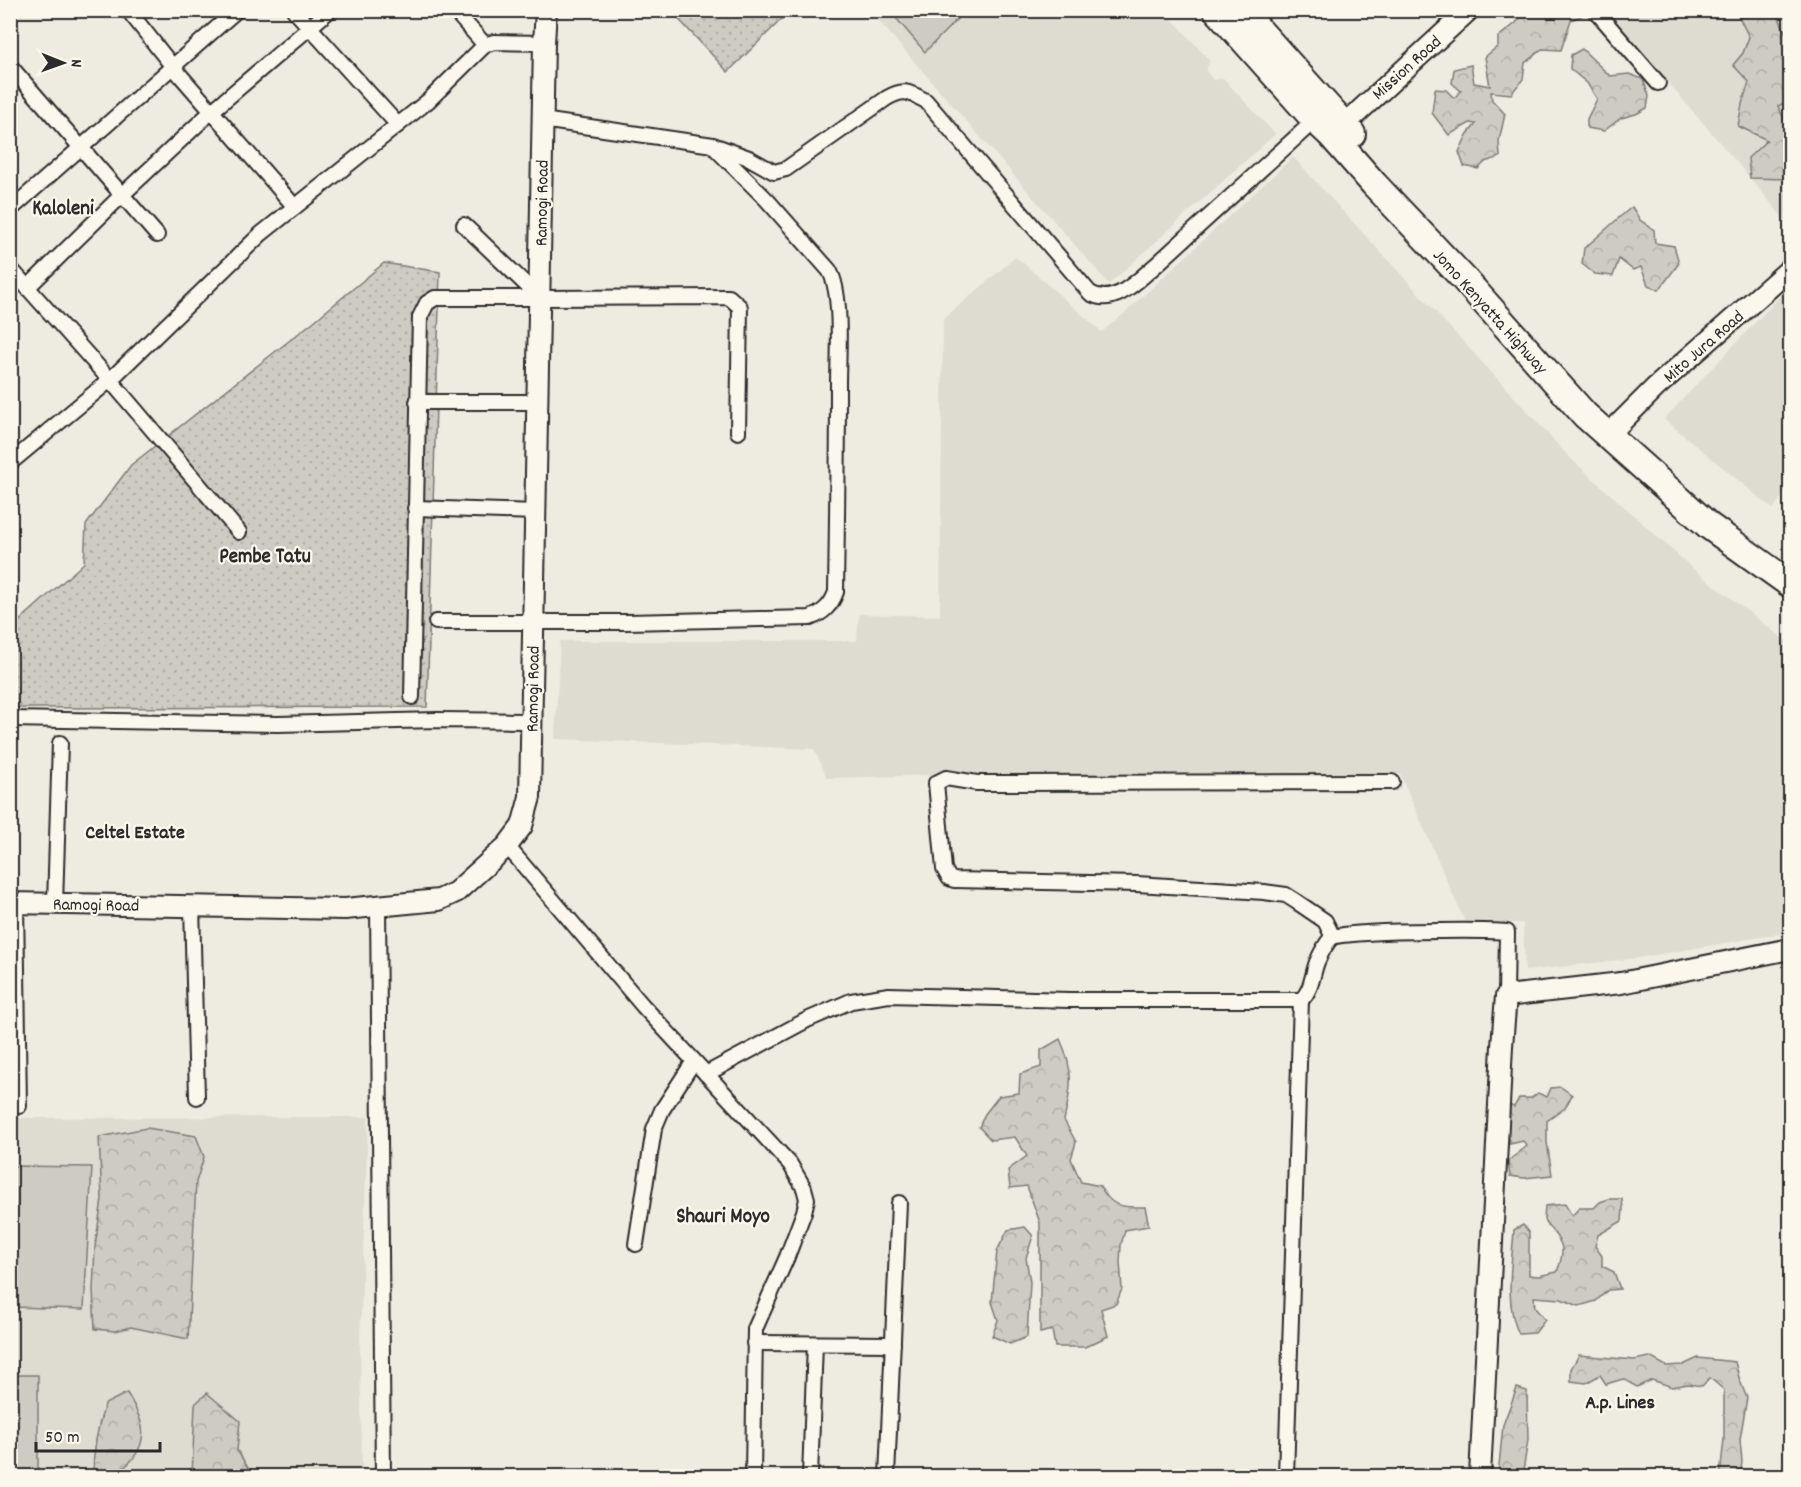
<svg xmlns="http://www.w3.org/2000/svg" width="1801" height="1487" font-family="Dekko,sans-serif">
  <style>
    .built { fill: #dedbd1 }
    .grass { fill: url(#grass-dots); stroke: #7c7b76; stroke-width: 1.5 }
    .forest { fill: url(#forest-crowns); stroke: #7c7b76; stroke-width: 1.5 }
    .garden { fill: #cecbc2; stroke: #7c7b76; stroke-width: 1.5 }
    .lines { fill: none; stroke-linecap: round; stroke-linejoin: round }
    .street-casing { stroke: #2b2b2b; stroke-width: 18 }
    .secondary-casing { stroke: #2b2b2b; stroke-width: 24 }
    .highway-casing { stroke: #2b2b2b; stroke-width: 30 }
    .street { stroke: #fbf7ec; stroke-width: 14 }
    .secondary { stroke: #fbf7ec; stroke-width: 20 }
    .highway { stroke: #fbf7ec; stroke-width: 26 }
    .labels { text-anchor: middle; stroke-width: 4.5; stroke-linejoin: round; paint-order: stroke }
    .street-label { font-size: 18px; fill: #2b2b2b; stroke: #fbf7ec }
    .neighbourhood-label { font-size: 20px; font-weight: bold; fill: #2b2b2b; stroke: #fbf7ec }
    .quarter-label { font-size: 21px; font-weight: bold; fill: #2b2b2b; stroke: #fbf7ec }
  </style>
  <defs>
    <pattern id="grass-dots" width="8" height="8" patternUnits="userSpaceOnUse" patternTransform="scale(1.5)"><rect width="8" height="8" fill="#cecbc2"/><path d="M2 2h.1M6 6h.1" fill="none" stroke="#b1aea7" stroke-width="1.8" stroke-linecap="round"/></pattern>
    <pattern id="forest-crowns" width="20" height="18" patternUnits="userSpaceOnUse" patternTransform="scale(1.5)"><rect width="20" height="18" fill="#cecbc2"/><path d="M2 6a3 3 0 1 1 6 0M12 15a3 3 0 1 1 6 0" fill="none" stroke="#b1aea7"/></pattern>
  </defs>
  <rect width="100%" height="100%" fill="#eeebe0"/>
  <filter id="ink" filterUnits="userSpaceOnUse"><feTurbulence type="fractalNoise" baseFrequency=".0167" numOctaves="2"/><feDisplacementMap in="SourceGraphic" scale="12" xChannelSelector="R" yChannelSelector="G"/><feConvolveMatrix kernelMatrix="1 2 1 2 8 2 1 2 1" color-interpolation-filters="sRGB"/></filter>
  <g filter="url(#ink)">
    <g class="built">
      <path d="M870 11H1165L1210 61 1206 71 1213 80 1223 78 1275 134 1109 284Z"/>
      <path d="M1607 11H1790V226L1750 178Z"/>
      <path d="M1293 157 1569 457 1692 568 1790 644V932L1637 958 1525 971 1523 923 1465 922 1400 774 938 775 827 778 814 749 555 739 560 641H857L859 614 940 616 943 319 1016 257 1102 332 1126 312Z"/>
      <path d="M1786 290 1790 293V485L1773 509 1664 419Z"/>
      <path d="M368 1117 360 1342 362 1476H11L10 1118Z"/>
    </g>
    <g class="grass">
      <path d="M671 11H790L728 72Z"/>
      <path d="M384 263 440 272 427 707 11 708 10 629 84 563 86 525 131 465 313 322Z"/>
    </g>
    <g class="forest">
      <path d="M1535 11H1584L1586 14 1571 20 1561 50 1542 49 1525 63 1523 79 1511 94 1491 92 1492 100 1505 114 1499 141 1500 157 1485 162 1478 169 1464 166 1459 152 1467 135 1476 124 1470 123 1449 135 1432 113 1435 89 1446 90 1454 98 1461 91 1452 83 1454 69 1471 65 1474 83 1490 86 1485 57 1498 46V37L1516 23 1521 14 1535 12Z"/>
      <path d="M1736 11H1776L1786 34 1790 35V100L1778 106 1790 130V177L1789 179 1750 178 1748 158 1767 140 1738 126 1742 104 1749 82 1733 65 1743 53 1749 37Z"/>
      <path d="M1582 49 1610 76 1629 74 1643 79 1649 96 1647 108 1636 114 1621 118 1604 131 1587 128V119L1597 99 1587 83 1570 69 1571 55Z"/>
      <path d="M1632 207 1640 220 1654 230 1655 243 1674 246 1679 263 1659 290 1648 285 1641 267 1633 270 1619 259 1613 276 1595 274 1582 264 1584 248C1601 235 1615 220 1632 207Z"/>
      <path d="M1060 1039C1074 1070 1072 1087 1064 1120L1076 1142 1071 1159 1081 1182 1100 1186C1112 1208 1120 1207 1145 1207L1149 1226 1125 1230 1121 1245 1120 1262 1122 1289 1116 1304 1101 1309 1108 1336 1085 1347H1055L1052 1330 1040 1333V1223L1027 1186 1010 1188 1008 1170 1027 1156 1015 1137 991 1140 979 1127 985 1114 999 1096 1019 1093 1020 1074 1041 1067V1050Z"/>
      <path d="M1561 1087 1572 1095 1565 1108 1547 1121V1142L1552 1175 1524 1178 1510 1176 1508 1161 1527 1146 1523 1141 1510 1144 1507 1126 1506 1104 1514 1107 1519 1098H1531L1538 1093 1547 1097 1551 1088Z"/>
      <path d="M147 1128 196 1136 204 1157 196 1182 188 1339 131 1327 115 1331 95 1329 93 1290 95 1247 102 1199 99 1137Z"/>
      <path d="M1609 1199H1622L1623 1209 1622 1221 1598 1235 1595 1246 1602 1256V1266L1614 1272 1620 1289 1608 1290 1596 1301 1579 1306 1561 1299 1534 1297 1535 1308 1545 1320 1535 1333 1519 1334C1504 1303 1512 1264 1514 1230L1523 1225 1529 1232V1275L1538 1276 1557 1272C1568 1243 1560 1242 1544 1220L1545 1206 1565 1204 1572 1216 1579 1208H1594L1600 1202Z"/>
      <path d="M1025 1227 1033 1236 1026 1258 1030 1282 1027 1337 1010 1344 992 1336 998 1320 992 1302 997 1251 1008 1230Z"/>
      <path d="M1579 1355 1634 1360 1650 1357 1666 1366 1683 1365 1698 1358 1735 1362 1740 1381 1747 1398 1740 1439 1742 1462 1740 1476H1720L1724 1439V1390L1710 1378 1702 1386 1688 1384 1672 1387 1652 1380 1637 1387 1623 1379 1606 1384 1600 1375 1586 1383 1571 1381V1369Z"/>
      <path d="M1517 1388 1527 1391 1528 1440 1524 1465 1526 1476H1498L1503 1425Z"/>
      <path d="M127 1393C142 1418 152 1439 129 1463 124 1468 119 1472 115 1476H93C93 1451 97 1428 105 1404Z"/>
      <path d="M207 1393 240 1421 237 1450 253 1476H192L195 1404Z"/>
    </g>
    <g class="garden">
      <path d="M890 11H965L925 52Z"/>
      <path d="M11 1166 92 1167 84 1309 11 1307Z"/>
      <rect x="11" y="1375" width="27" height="101"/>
    </g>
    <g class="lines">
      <g class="street-casing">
        <g id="street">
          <path d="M128 10 173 67 295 207"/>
          <path d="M294 10 398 125"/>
          <path d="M454 10 485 45"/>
          <path d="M1595 10 1658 83"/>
          <path d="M10 66 157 235"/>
          <path d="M542 120 713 145 749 158 774 172 786 169 887 98C904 88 909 92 926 101L1090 293C1114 308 1139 279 1156 265L1315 120"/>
          <path d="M10 210 237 10"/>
          <path d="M464 225 540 298 729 297 740 307 738 432"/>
          <path d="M10 268 110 380 239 532"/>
          <path d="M28 287 122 195 212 111 330 10"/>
          <path d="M417 402H537"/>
          <path d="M10 463 110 380 261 234 428 101 485 45 494 42 544 43"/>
          <path d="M415 508 535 512"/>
          <path d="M436 622H627L810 618C823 613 831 606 836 592 837 523 838 453 838 384 838 357 843 292 829 270L767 200 714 147"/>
          <path d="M412 697 420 317 427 303 435 298H540"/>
          <path d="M10 719 278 724 437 720 532 721"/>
          <path d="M507 846 643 1006 790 1164 804 1188 807 1199 804 1212 787 1257 755 1329 753 1476"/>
          <path d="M16 903 19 1106"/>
          <path d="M55 904 60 743"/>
          <path d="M192 906 197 1097"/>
          <path d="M378 906 383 1476"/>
          <path d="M1333 937 1325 921 1297 902 1286 895 1264 892 1137 884 954 880 949 878 944 869 936 783 946 778 977 783 1392 782"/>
          <path d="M706 1074 807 1020 851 1001 889 995 1068 1000H1301C1312 990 1312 975 1317 962 1320 955 1326 944 1331 938 1338 930 1487 930 1507 932L1506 996"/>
          <path d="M636 1244 654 1129 662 1110 694 1061"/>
          <path d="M754 1343 893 1344"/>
          <path d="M810 1476 815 1344"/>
          <path d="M887 1476 899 1203"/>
          <path d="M1286 1476 1301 1000"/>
        </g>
      </g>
      <g class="secondary-casing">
        <g id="secondary">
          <path d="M1344 125 1469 10"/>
          <path d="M1618 425 1656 387 1790 269"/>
          <path d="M10 903 345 909 439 900 456 892 507 846 522 826 530 797 544 43 546 10"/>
          <path d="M1480 1476 1502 1046 1506 996 1621 983 1790 949"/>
        </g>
      </g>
      <g class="highway-casing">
        <g id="highway">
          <path d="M1217 10 1315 120 1331 135 1374 184 1465 280 1585 415 1709 526 1790 584"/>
          <path d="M1241 10 1352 134"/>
        </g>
      </g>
      <use href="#street" class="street"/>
      <use href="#secondary" class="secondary"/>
      <use href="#highway" class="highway"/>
    </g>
  </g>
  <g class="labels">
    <g class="street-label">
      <text transform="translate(1406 67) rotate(-42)" y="6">Mission Road</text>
      <text transform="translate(541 203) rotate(-89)" y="6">Ramogi Road</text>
      <text transform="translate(1491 311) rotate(48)" y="6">Jomo Kenyatta Highway</text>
      <text transform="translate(1703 346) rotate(-41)" y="6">Mito Jura Road</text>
      <text transform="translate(532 689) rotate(-89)" y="6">Ramogi Road</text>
      <text transform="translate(96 904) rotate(1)" y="6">Ramogi Road</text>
    </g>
    <g class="neighbourhood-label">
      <text x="135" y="838">Celtel Estate</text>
      <text x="1620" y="1408">A.p. Lines</text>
    </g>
    <g class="quarter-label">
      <text x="63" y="214">Kaloleni</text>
      <text x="265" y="562">Pembe Tatu</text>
      <text x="723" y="1222">Shauri Moyo</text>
    </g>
  </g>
  <rect width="1801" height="1487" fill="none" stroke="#fbf7ec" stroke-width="36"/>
  <rect x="18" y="18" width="1765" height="1451" fill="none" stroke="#2b2b2b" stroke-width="2" filter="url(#ink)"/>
  <g transform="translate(63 63) rotate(91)" stroke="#fbf7ec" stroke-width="4.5" paint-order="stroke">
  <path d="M0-4.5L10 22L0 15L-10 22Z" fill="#2b2b2b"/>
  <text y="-9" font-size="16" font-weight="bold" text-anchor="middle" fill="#2b2b2b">N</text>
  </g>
  <path d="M36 1442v9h124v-9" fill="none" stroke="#2b2b2b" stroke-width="3"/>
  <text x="45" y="1442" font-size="18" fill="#2b2b2b" stroke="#fbf7ec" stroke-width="4.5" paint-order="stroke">50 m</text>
</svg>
